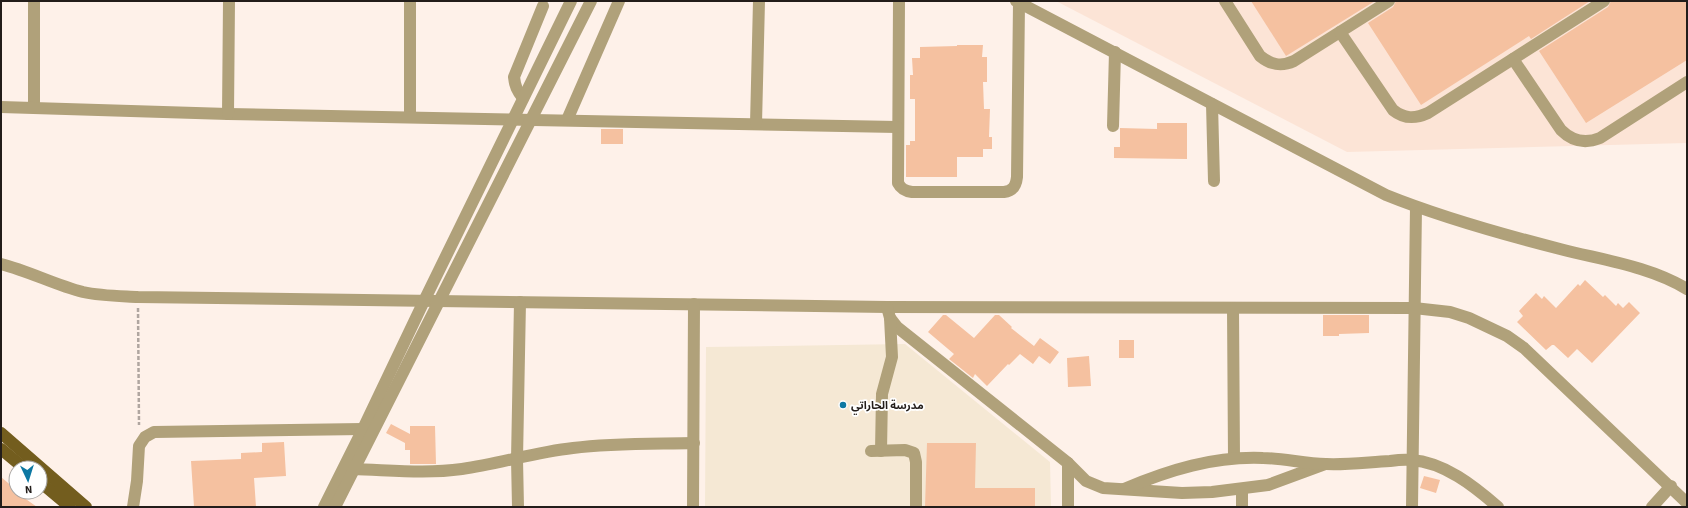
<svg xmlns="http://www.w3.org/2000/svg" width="1688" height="508" font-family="'Source Sans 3','Noto Sans Arabic',sans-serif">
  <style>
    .built { fill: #fce4d6 }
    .education { fill: #f5e8d4 }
    .building { fill: #f5c1a0 }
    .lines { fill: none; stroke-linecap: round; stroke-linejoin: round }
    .path { stroke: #b0a6a0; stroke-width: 2.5; stroke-dasharray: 4 2; stroke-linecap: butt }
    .minor { stroke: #b0a17a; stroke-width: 12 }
    .major { stroke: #735d1e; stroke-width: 12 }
    .poi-dot { fill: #0d78a3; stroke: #fff; stroke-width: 1.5 }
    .labels { text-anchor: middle; stroke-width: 3.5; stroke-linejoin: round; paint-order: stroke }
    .poi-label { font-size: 11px; font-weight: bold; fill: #231d1a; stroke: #fff; text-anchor: start }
  </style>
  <rect width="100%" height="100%" fill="#fef1e9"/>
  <path class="built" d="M1056 1H1687V143L1347 152Z"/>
  <path class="education" d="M905 344 1050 462 1051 507H705L706 347Z"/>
  <g class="building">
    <path d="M1251 1H1375L1286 56Z"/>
    <path d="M1396 1H1590L1531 39 1529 36 1421 105 1368 23 1393 7Z"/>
    <path d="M1611 1H1687V60L1586 123 1539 51 1608 7Z"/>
    <path d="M957 45H983L982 57H987V82H983L984 109H990L989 137H992V149H983V157H957V177H906V145H910V141H915V99H910V75H913L912 58H920V47L957 46Z"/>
    <path d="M1157 123H1187V159L1114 158V147H1120V128L1157 129Z"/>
    <rect x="601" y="129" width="22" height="15"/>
    <path d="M1585 280 1603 297 1605 295 1616 306 1618 303 1623 308 1629 302 1640 313 1592 363 1577 349 1568 358 1554 345H1552L1546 350 1517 322 1523 316 1519 311 1536 293 1542 299 1544 296 1556 308 1578 284 1580 286Z"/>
    <path d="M943 315H946L974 338 995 315H999L1012 327 1011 328 1034 346 1040 338 1059 352 1050 364 1039 356 1033 364 1020 354 1009 365 1008 364 987 386 975 374 973 378 949 359 954 354 928 332Z"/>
    <path d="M1323 315H1369V333L1339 334V336H1323Z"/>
    <rect x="1119" y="340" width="15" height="18"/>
    <path d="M1089 356 1091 386 1068 387 1067 358Z"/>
    <path d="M391 424 410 434V426H435L436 464H410V450H405V443L386 433Z"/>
    <path d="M284 442 286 476 254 478 256 507H194L191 461 241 459V453L262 452V443Z"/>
    <path d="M927 443H976L975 488H1035V507H925Z"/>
    <path d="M1424 476 1440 480 1436 493 1420 488Z"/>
    <path d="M1 477 14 488 16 492 37 507H1Z"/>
  </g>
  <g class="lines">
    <path class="path" d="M138 308 139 425"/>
    <g class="minor">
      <path d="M34 1V107"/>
      <path d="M410 1V117"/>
      <path d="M899 1 898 183C901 189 905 191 912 192H1004C1013 191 1016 186 1017 177L1019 3"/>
      <path d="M1016 1 1386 195C1443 218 1501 234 1560 249 1602 260 1649 266 1687 289"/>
      <path d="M1225 1 1260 56C1271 65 1281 67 1294 61L1389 1"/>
      <path d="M1340 32 1393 110C1404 119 1415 119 1428 113L1604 1"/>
      <path d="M1513 59 1561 130C1572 141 1585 144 1600 138L1687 82"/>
      <path d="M523 98C517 91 515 86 514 77L543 6"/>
      <path d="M1212 104 1214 181"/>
      <path d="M1 107 228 114 897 127"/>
      <path d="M228 114 229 1"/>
      <path d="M567 120 619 1"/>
      <path d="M756 124 759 1"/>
      <path d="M1113 126 1115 52"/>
      <path d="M1 264C29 271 55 285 83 292 101 296 120 296 138 297L887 307 1414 308 1450 312 1469 318 1507 336 1524 348 1687 503"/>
      <path d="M887 307 890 318 897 327 1068 463 1086 481 1103 488 1182 493 1212 492 1268 485 1325 464"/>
      <path d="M1233 308 1234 458"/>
      <path d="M871 451 905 450 914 453 916 462V507"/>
      <path d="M881 451 882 394 892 357 890 318"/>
      <path d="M1068 463V507"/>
      <path d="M353 469C390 470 426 474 462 469 499 464 535 452 573 448 613 443 653 444 694 443"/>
      <path d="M1124 489C1169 470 1214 456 1263 458 1284 458 1305 464 1326 464 1347 465 1369 462 1390 461 1397 460 1404 459 1411 460 1444 462 1474 486 1498 507"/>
      <path d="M133 507 137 481 139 446 145 437 154 432 363 429"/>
      <path d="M324 507 363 429 424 301 571 1"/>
      <path d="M335 507 591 1"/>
      <path d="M518 507 517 459 520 302"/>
      <path d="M693 507 694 304"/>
      <path d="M1242 507V489"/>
      <path d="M1412 507 1416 207"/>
      <path d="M1652 507 1671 486"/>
    </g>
    <g class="major">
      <path d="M1 433 86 507"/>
      <path d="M1 449 24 468"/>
      <path d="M40 482 70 507"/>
    </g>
  </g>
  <circle class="poi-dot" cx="843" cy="405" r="4"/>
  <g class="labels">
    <g class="poi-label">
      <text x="851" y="409">مدرسة الحاراتي</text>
    </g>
  </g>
  <rect width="1688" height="508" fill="none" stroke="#231d1a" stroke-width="4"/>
  <g transform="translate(28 480) rotate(176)"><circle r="19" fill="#ffffff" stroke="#a7a5a3"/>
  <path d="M0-3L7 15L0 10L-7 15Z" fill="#0d78a3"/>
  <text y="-6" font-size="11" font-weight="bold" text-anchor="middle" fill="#231d1a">N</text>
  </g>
</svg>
